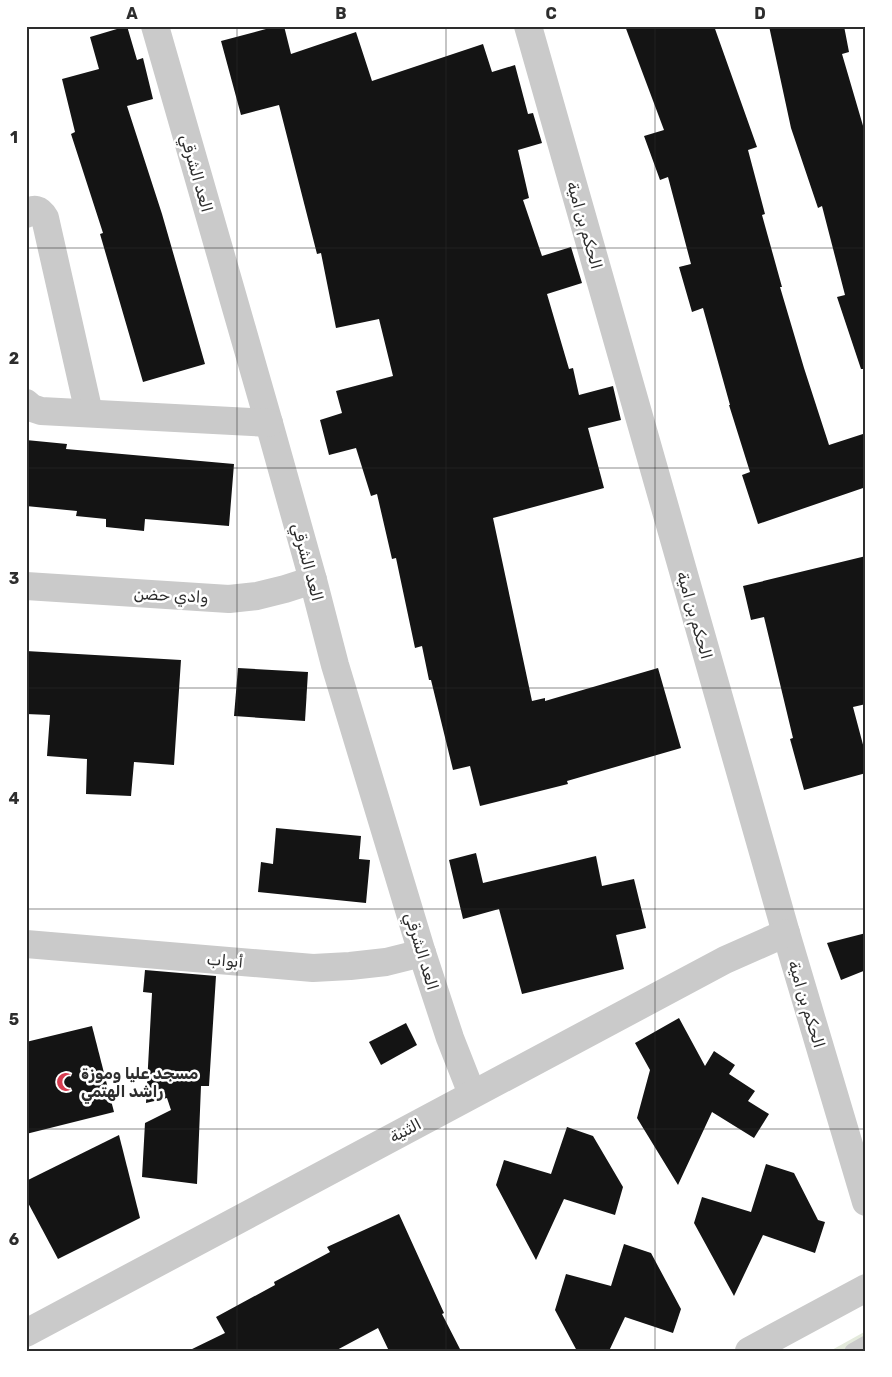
<svg xmlns="http://www.w3.org/2000/svg" width="892" height="1377" font-family="Rubik,'Noto Naskh Arabic',sans-serif">
  <style>
    .grass { fill: #e4eadc }
    .building { fill: #141414 }
    .lines { fill: none; stroke-linecap: round; stroke-linejoin: round }
    .service { stroke: #cacaca; stroke-width: 15 }
    .minor { stroke: #cacaca; stroke-width: 28 }
    .grid { fill: none; stroke: #2d2d2d; stroke-width: 1; stroke-opacity: 0.55 }
    .labels { text-anchor: middle; stroke-width: 5; stroke-linejoin: round; paint-order: stroke }
    .street-label { font-size: 16px; fill: #2d2d2d; stroke: #fff }
    .poi-label { font-size: 16px; font-weight: bold; fill: #2d2d2d; stroke: #fff; text-anchor: start }
    .neatline { fill: none; stroke: #2d2d2d; stroke-width: 2 }
    .grid-label { font-size: 16px; text-anchor: middle; font-weight: bold; fill: #2d2d2d }
  </style>
  <rect width="100%" height="100%" fill="#fff"/>
  <path class="grass" d="M866 1331V1351H830Z"/>
  <g class="building">
    <path d="M127 26 137 60 143 58 153 99 127 106 162 214 205 364 143 382 100 234 103 233 71 134 75 132 62 79 99 69 90 37Z"/>
    <path d="M277 26H284L291 54 356 32 372 81 483 44 492 72 515 65 528 114 533 113 542 143 518 150 529 198 523 200 542 256 571 247 582 283 547 294 569 369 573 368 579 395 613 386 621 420 588 428 604 488 493 518 532 701 545 698V701L658 668 681 748 567 781 568 784 480 806 470 766 453 770 431 680H429L422 646 415 648 396 558 392 559 377 494 371 496 356 448 329 455 320 420 342 413 336 391 393 376 379 319 336 328 321 253 317 254 279 105 241 115 221 41Z"/>
    <path d="M625 26H714L757 147 748 150 765 214 762 215 782 287H780L804 368 829 445 866 433V487L758 524 742 475 750 472 729 405H730L703 308 692 312 679 267 691 264 668 177 660 180 644 136 664 130Z"/>
    <path d="M769 26H844L849 52 842 54 866 136V369H861L837 297 845 295 822 206 818 208 791 128Z"/>
    <path d="M26 440 67 444 66 449 234 464 229 526 145 519 144 531 106 527V519L76 516 77 511 26 506Z"/>
    <path d="M866 556V704L853 707 866 756V773L804 790 790 739 793 738 764 617 751 620 743 586Z"/>
    <path d="M26 651 181 660 174 765 134 762 131 796 86 794 87 759 47 756 50 715 26 714Z"/>
    <path d="M238 668 308 672 305 721 234 716Z"/>
    <path d="M276 828 361 836 359 859 370 860 366 903 258 892 261 862 273 864Z"/>
    <path d="M476 853 483 883 596 856 602 886 634 879 646 928 616 935 624 969 522 994 499 909 463 919 449 860Z"/>
    <path d="M866 933V970L841 980 827 943Z"/>
    <path d="M145 970 216 976 209 1086H201L197 1184 142 1177 145 1123 171 1110 167 1098 146 1103 152 993 143 992Z"/>
    <path d="M679 1018 705 1066 714 1051 735 1065 729 1074 755 1091 748 1101 769 1114 754 1138 712 1112 678 1185 637 1118 650 1070 635 1043Z"/>
    <path d="M406 1023 417 1045 381 1065 369 1042Z"/>
    <path d="M92 1026 114 1112 26 1134V1042Z"/>
    <path d="M567 1127 593 1136 623 1187 615 1215 564 1199 536 1260 496 1185 504 1160 551 1174Z"/>
    <path d="M119 1135 140 1218 58 1259 26 1199V1181Z"/>
    <path d="M766 1164 794 1173 818 1220 825 1222 815 1253 763 1235 734 1296 694 1223 702 1197 751 1212Z"/>
    <path d="M399 1214 444 1313 442 1314 461 1351H389L378 1328 335 1351H188L225 1333 216 1317 275 1285 274 1282 330 1252 327 1247Z"/>
    <path d="M624 1244 651 1253 681 1309 673 1333 625 1317 609 1351H577L555 1310 566 1274 611 1286Z"/>
  </g>
  <g class="lines">
    <path class="service" d="M852 1351 866 1343"/>
    <g class="minor">
      <path d="M155 26 269 423 313 580 335 665 422 953 450 1038 472 1094"/>
      <path d="M528 26 786 933 866 1202"/>
      <path d="M26 214C34 207 40 209 45 218L89 413"/>
      <path d="M26 403 32 408 41 411 269 423"/>
      <path d="M26 586 229 599 257 596 285 589 313 580"/>
      <path d="M26 944 313 968 350 966 386 962 422 953"/>
      <path d="M26 1333 725 960 786 933"/>
      <path d="M749 1351 866 1288"/>
    </g>
  </g>
  <path class="grid" d="M237 26V1351M446 26V1351M655 26V1351M26 248H866M26 468H866M26 688H866M26 909H866M26 1129H866"/>
  <defs>
    <g id="mosque-bare" transform="scale(1.5)"><path d="M3.5-4.9A6 6 0 1 0 3.5 4.9A5 5 0 1 1 3.5-4.9Z" fill="#d73c50" stroke="#fff" stroke-width="2.5" paint-order="stroke"/></g>
  </defs>
  <g fill-rule="evenodd">
    <use href="#mosque-bare" x="66" y="1082"/>
  </g>
  <g class="labels">
    <g class="street-label">
      <text transform="translate(197 173) rotate(74)" y="6">العد الشرقي</text>
      <text transform="translate(585 225) rotate(74)" y="6">الحكم بن امية</text>
      <text transform="translate(308 562) rotate(75)" y="6">العد الشرقي</text>
      <text transform="translate(171 595) rotate(3)" y="6">وادي حضن</text>
      <text transform="translate(695 615) rotate(74)" y="6">الحكم بن امية</text>
      <text transform="translate(422 951) rotate(73)" y="6">العد الشرقي</text>
      <text transform="translate(225 960) rotate(5)" y="6">أبواب</text>
      <text transform="translate(807 1004) rotate(73)" y="6">الحكم بن امية</text>
      <text transform="translate(405 1130) rotate(-28)" y="6">الثنية</text>
    </g>
    <g class="poi-label">
      <text x="81" y="1079">مسجد عليا وموزة<tspan x="81" dy="18">راشد الهتمي</tspan></text>
    </g>
  </g>
  <rect width="892" height="1377" fill="none" stroke="#ffffff" stroke-width="55"/>
  <rect x="28" y="28" width="836" height="1322" class="neatline"/>
  <g class="grid-label">
    <text x="132" y="19">A</text>
    <text x="341" y="19">B</text>
    <text x="551" y="19">C</text>
    <text x="760" y="19">D</text>
    <text x="14" y="143">1</text>
    <text x="14" y="364">2</text>
    <text x="14" y="584">3</text>
    <text x="14" y="804">4</text>
    <text x="14" y="1025">5</text>
    <text x="14" y="1245">6</text>
  </g>
</svg>
